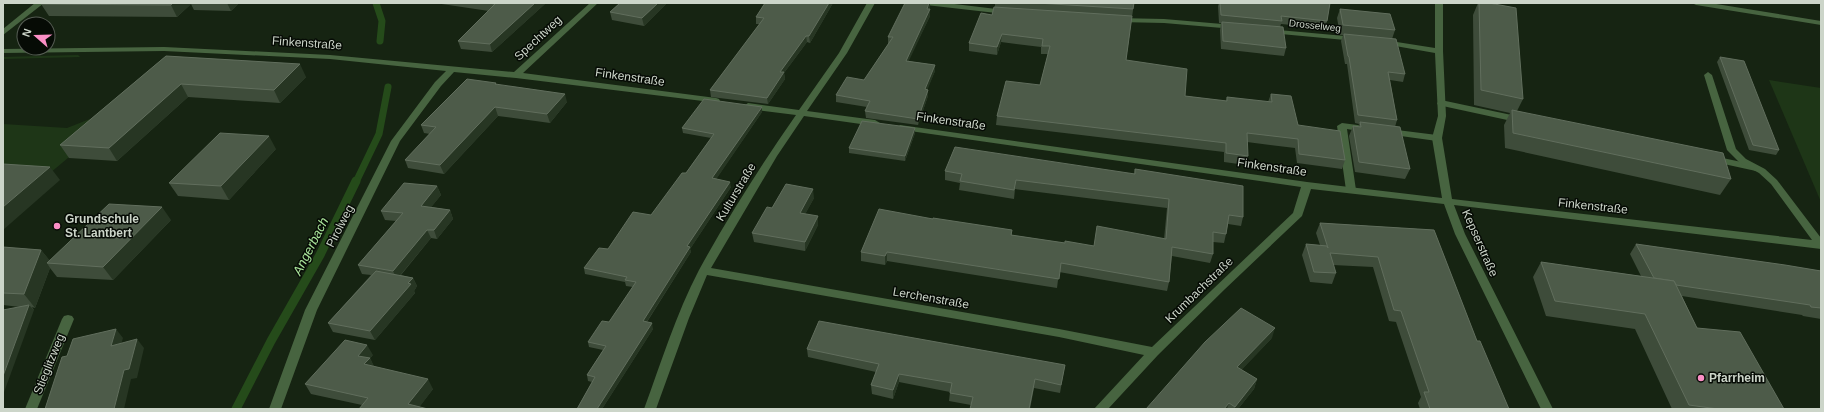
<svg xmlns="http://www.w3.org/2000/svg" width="1824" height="412" font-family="Arial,sans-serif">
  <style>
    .green { fill: #1e3617 }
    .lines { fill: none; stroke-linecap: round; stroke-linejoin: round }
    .stream-far1 { stroke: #254b1a; stroke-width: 7 }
    .stream { stroke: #254b1a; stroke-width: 9 }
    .service { fill: #476440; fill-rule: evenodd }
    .minor { fill: #476440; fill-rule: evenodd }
    .wall { fill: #3e4c3a }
    .shaded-wall { fill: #273623 }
    .building { fill: #4d5b49; stroke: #616e5d }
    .poi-dot { fill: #fb8fc5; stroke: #060b05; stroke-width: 1.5 }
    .labels { text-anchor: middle; stroke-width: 3; stroke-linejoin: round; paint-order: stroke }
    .far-street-label { font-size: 10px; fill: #ccd5c9; stroke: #060b05 }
    .street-label { font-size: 12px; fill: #ccd5c9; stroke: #060b05 }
    .poi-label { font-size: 12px; font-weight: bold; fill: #ccd5c9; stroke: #060b05; text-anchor: start }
    .water-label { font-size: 13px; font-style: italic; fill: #aae69b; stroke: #060b05 }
  </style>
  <rect width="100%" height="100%" fill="#162412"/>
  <g class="green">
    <path d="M78 55 80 57 3 59V57Z"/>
    <path d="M1769 80 1821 88V202Z"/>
    <path d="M100 115 117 117 44 178 3 183V124L67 128Z"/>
  </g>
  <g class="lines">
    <g class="stream-far1">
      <path d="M376 3 382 21 380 41"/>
      <path d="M356 182 379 134 388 87"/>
    </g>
    <path class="stream" d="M236 409 271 341 320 255 356 181"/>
    <g class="service">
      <path d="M1441 100 1521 117 1526 120 1521 123 1438 105 1437 103Z"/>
      <path d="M1342 123 1365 126 1370 129 1365 132 1347 129 1356 190 1351 193 1346 190 1337 126Z"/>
      <path d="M1389 129 1437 135 1442 138 1437 141 1386 134 1384 132Z"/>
      <path d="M1713 156 1756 165 1761 168 1756 171 1710 161 1708 159Z"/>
    </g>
    <g class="minor">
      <path d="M35 3H44L3 35V29Z"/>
      <path d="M590 3H598L523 73 716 98 719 99 720 101 719 103 516 78 454 72 441 86 400 141 317 310 281 409H269L305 310 391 141 435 82 446 71 330 59 164 51 3 53V49L164 47 330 55 514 72Z"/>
      <path d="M867 3H875L847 53 807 111 875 120 880 123 875 126 804 116 777 156 711 268 1059 329 1152 347 1293 213 1301 187 903 130 898 127 900 125 1307 182 1442 198 1432 138 1438 116 1435 53 1384 44 1380 42 1384 40 1435 48V3H1443V51L1446 116 1442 138 1452 199 1812 240 1771 184 1759 173 1740 163 1727 150 1704 75 1708 72 1712 75 1736 149 1746 159 1765 169 1777 180 1821 238V249L1454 205 1465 234 1553 409H1541L1455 234 1444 204 1311 189 1302 216 1224 290 1158 355 1108 409H1094L1144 355 1059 337 707 275 689 318 656 409H644C661 363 676 314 699 270 728 217 761 165 796 115L748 109 744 106 748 103 799 110 839 53Z"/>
      <path d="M922 3H946L1005 10 1009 12 1005 14 926 5Z"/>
      <path d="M1692 3H1710L1821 21V25L1696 5Z"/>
      <path d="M1116 18 1164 19 1234 25 1238 27 1234 29 1164 23 1119 22H1116Z"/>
      <path d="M1267 29 1356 37 1360 39 1356 41 1270 33 1266 31Z"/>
      <path d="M68 315 72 316 74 319 37 409H25L62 319 64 316Z"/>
    </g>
  </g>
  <g class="wall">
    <path d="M42 3H239L231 11 194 10 191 4 177 17 49 16 41 4Z"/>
    <path d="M435 3H546L492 52 461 49 458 41 489 11Z"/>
    <path d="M620 3H667L644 26 612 20 610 12Z"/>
    <path d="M833 3 810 43 807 42 784 73 785 79 768 104 711 97 710 90 760 24H756V17Z"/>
    <path d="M995 3H1134L1126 60 1185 96 1226 101 1227 97 1268 102 1271 94 1298 125 1345 160 1342 169 1297 163 1295 148 1247 142 1248 156 1246 165 1224 162V152L996 125 997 116 1040 85 1048 54H1041V47L1001 42 997 55 969 51V43L992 15 995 7Z"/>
    <path d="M1219 3H1330L1327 21 1325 28 1281 24 1280 27 1286 48 1284 56 1221 49 1220 30 1221 23H1219L1218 6Z"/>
    <path d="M1478 3H1489L1523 99 1517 111 1731 179 1720 195 1505 148 1504 125 1510 113 1474 105 1473 15Z"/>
    <path d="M930 7 929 9 930 16 908 61 935 65V71L927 89 928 90V96L918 125 866 118 865 111 867 107 836 102V95L864 80 889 43H888V37Z"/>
    <path d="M1340 9 1395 30 1392 39 1405 74 1403 82 1390 80 1397 120 1395 127 1410 169 1405 179 1355 172 1349 136 1353 126 1358 127 1359 124 1355 123 1347 64H1345L1341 41 1343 35H1340L1337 18Z"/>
    <path d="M166 56 306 77 280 103 188 97 117 161 69 158 60 145Z"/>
    <path d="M1720 57 1779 150 1776 155 1749 150 1717 62Z"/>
    <path d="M496 83 497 85 567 102 550 123 498 116 444 174 408 168 405 160 430 134 424 133 421 125Z"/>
    <path d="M762 112 716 179 731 187 690 249 691 252 647 322 653 329 602 409H577L592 382 588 381 587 375 603 350 589 347 588 342 609 322 633 287 626 286 625 282 585 274 584 268 651 215 686 173 711 138 683 133 682 128Z"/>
    <path d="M915 128V133L905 161 849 153V148Z"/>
    <path d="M276 149 229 200 178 196 169 183Z"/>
    <path d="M1135 169 1243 217 1241 226 1228 224 1226 234 1224 243 1213 242V254L1210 263 1172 256 1169 282 1167 291 1059 272 1057 288 887 261 885 265 861 261V252L933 219 1012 230V235L1065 243 1094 246 1164 239 1167 208 1015 189 1014 199 959 190 960 183 945 180V171L1134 174Z"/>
    <path d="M437 186 441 195 431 207 450 210 453 219 437 239 431 238 401 275 413 278 417 286 414 291 415 293 375 340 333 332 328 323 371 275 362 274 358 265 396 221 385 220 381 211Z"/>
    <path d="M814 198 805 214 818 225 805 251 754 242 752 233 772 208Z"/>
    <path d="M171 220 113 280 57 277 50 268 35 308 32 307 34 310 20 307 3 305V247L41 250 49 260Z"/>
    <path d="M1320 223 1434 230 1477 341 1509 409H1420L1418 403 1421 397 1396 322 1389 321 1373 267 1333 265 1336 273 1332 284 1310 282 1302 255 1306 244 1320 245 1316 233Z"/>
    <path d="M1636 244 1821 271V319L1803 316 1802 315 1682 296 1697 328 1784 409H1672L1635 329 1546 316 1533 277 1541 262 1641 276 1630 254Z"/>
    <path d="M1272 338 1241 370 1257 379 1254 389 1238 409H1146Z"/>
    <path d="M807 349 1065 365 1060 393 1034 388 1030 409H970L971 405 949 401 950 392 899 382 893 399 872 394 871 385 876 372 808 357Z"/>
    <path d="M373 355 370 358 374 367 433 389 419 407 362 405 311 394 305 384Z"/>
  </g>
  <g class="shaded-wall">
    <path d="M173 3H190L191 4 177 17 171 5Z"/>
    <path d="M227 3H239L231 11Z"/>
    <path d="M535 3H546L492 52 490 44Z"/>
    <path d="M658 3H667L644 26 642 18Z"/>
    <path d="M829 3H833L810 43 809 36Z"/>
    <path d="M929 3H930V7L927 15V9Z"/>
    <path d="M930 9V16L906 67V61Z"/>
    <path d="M1002 34 1001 42 997 55V47Z"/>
    <path d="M806 36 807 42 784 73 785 79 768 104 767 98 780 72Z"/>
    <path d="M300 64 306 77 280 103 274 90Z"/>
    <path d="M935 65V71L925 96V89Z"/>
    <path d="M181 84 188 97 117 161 109 148Z"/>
    <path d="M928 90V96L918 125V119Z"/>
    <path d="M565 94 567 102 550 123 547 114Z"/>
    <path d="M495 107 498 116 444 174 440 165Z"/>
    <path d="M762 107V112L713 184 712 178Z"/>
    <path d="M915 128V133L905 161V156Z"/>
    <path d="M269 136 276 149 229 200 221 186Z"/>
    <path d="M50 167 60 180 3 230V207Z"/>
    <path d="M730 182 731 187 690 249 691 252 644 326 643 321 687 246Z"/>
    <path d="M437 186 441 195 425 215 421 206Z"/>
    <path d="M813 189 814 198 801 222 800 213Z"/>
    <path d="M162 207 171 220 113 280 103 267Z"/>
    <path d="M450 210 453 219 437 239 434 230Z"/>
    <path d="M818 216V225L805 251V242Z"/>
    <path d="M427 230 431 238 397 279 393 271Z"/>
    <path d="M41 250 52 263H47L50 268 35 308 24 294Z"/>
    <path d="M887 252V261L885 265V256Z"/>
    <path d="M413 278 417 286 414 291 415 293 375 340 370 331Z"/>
    <path d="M29 305 34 310 3 395V376Z"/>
    <path d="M652 323 653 329 602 409H597Z"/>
    <path d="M1275 328 1272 338 1234 378 1237 367Z"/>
    <path d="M116 329 123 338 118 355 111 346Z"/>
    <path d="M137 339 144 348 137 378 131 379 124 409H114L124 370Z"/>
    <path d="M367 345 373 355 370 358 375 368 370 374 358 356Z"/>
    <path d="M899 374V382L893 399V390Z"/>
    <path d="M428 379 433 389 418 409 408 404Z"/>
    <path d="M1257 379 1254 389 1238 409H1235V407Z"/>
    <path d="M1229 403 1227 409H1224Z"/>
  </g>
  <g class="building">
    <path d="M42 3H173L171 5 41 4Z"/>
    <path d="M488 3H535L490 44 458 41 495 4Z"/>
    <path d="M620 3H658L642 18 610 12Z"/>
    <path d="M765 3H829L809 36H806L780 72H784L767 98 710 90 764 18 756 17Z"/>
    <path d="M905 3H929L927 9H930L906 61 935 65 925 89 928 90 918 119 865 111 870 101 836 95 847 77 864 80 893 37H888Z"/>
    <path d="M1037 3H1134L1133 9Z"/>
    <path d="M1220 3H1330L1327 21 1281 16 1282 21 1221 15Z"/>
    <path d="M1479 3H1489L1516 8 1523 99 1481 90Z"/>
    <path d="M994 7 1132 16 1126 60 1187 69 1185 96 1227 101V97L1272 102 1271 94 1291 96 1298 125 1340 131 1345 160 1299 154 1298 139 1247 133 1248 156 1226 153V143L997 116 1006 81 1040 85 1050 46H1042L1043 39 1002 34 997 47 969 43 981 13 992 15Z"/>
    <path d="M1340 9 1390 14 1395 30 1343 25Z"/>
    <path d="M1222 22 1283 27 1286 48 1223 41Z"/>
    <path d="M1344 34 1396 39 1405 74 1388 72 1397 120 1358 115 1349 57 1348 56Z"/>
    <path d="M166 56 300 64 274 90 181 84 109 148 60 145Z"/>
    <path d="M1720 57 1744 61 1779 150 1753 145Z"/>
    <path d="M467 79 496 83 495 84 565 94 547 114 495 107 440 165 405 160 436 127 421 125Z"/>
    <path d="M704 99 762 107 712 178 730 182 687 246 690 247 643 321 652 323 597 409H577L595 377 587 375 606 346 588 342 602 321 609 322 636 282 625 280 627 277 584 268 599 248 608 249 633 212 651 215 682 173H686L714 134 682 128Z"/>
    <path d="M1512 110 1723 153 1731 179 1513 133Z"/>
    <path d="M862 121 915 128 905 156 849 148Z"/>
    <path d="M1360 122 1400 127 1410 169 1359 162 1353 126 1361 127Z"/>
    <path d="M220 133 269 136 221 186 169 183Z"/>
    <path d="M955 147 1135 174V169L1243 186V217L1229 215 1226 234 1213 232V254L1172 247 1169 282 1061 263 1059 279 887 252 885 256 861 252 879 209 933 219V218L1012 230 1011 235 1065 243V241L1094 246 1097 226 1166 239 1169 199 1016 180 1014 190 960 181 962 174 945 171Z"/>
    <path d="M3 164 50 167 3 207Z"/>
    <path d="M404 183 437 186 421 206 450 210 434 230H427L393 271 358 265 403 213 381 211Z"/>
    <path d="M786 184 813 189 800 213 818 216 805 242 752 233 767 207 772 208Z"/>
    <path d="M109 204 162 207 103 267 47 263Z"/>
    <path d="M1320 223 1434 230 1477 341H1480L1509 409H1430L1424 392H1429L1401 311 1394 310 1378 257 1330 253 1336 273 1314 272 1306 244 1327 246 1328 248Z"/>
    <path d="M1636 244 1785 265 1821 271V308L1811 307 1810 305 1676 285 1674 281 1654 278Z"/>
    <path d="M3 247 41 250 24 294 3 293Z"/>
    <path d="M1541 262 1674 281 1697 328 1740 332 1784 409H1718L1689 405 1645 314 1555 301Z"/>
    <path d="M376 271 413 278 408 283 411 284 370 331 328 323Z"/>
    <path d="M29 305 3 376V310Z"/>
    <path d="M1241 308 1275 328 1237 367 1257 379 1235 407 1229 403 1224 409H1146L1205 342Z"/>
    <path d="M819 321 1065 365 1061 385 1035 379 1029 409H970L973 397 950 393 952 383 899 374 893 390 871 385 879 364 807 349Z"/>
    <path d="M116 329 111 346 137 339 129 369 124 370 114 409H45L62 357 67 356 73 339Z"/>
    <path d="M345 340 367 345 358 356 370 358 364 364 428 379 408 404 428 409H359L368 398 305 384Z"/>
  </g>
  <g class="poi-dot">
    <circle cx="57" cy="226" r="4"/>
    <circle cx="1701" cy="378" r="4"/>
  </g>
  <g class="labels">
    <g class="far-street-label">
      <text transform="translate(1315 25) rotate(6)" y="4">Drosselweg</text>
    </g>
    <g class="street-label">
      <text transform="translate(538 38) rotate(-43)" y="4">Spechtweg</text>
      <text transform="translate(307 43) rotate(4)" y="4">Finkenstraße</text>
      <text transform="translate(630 77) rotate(8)" y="4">Finkenstraße</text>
      <text transform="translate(951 121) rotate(8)" y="4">Finkenstraße</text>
      <text transform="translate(1272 167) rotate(8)" y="4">Finkenstraße</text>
      <text transform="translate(736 192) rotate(-59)" y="4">Kulturstraße</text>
      <text transform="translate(1593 206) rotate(6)" y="4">Finkenstraße</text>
      <text transform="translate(340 226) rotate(-63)" y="4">Pirolweg</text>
      <text transform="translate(1480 243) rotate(66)" y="4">Kepserstraße</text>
      <text transform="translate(1199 290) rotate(-44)" y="4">Krumbachstraße</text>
      <text transform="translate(931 298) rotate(10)" y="4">Lerchenstraße</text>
      <text transform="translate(49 364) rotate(-68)" y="4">Stieglitzweg</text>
    </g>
    <g class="poi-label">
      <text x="65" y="223">Grundschule<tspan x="65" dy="14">St. Lantbert</tspan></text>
      <text x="1709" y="382">Pfarrheim</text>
    </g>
    <g class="water-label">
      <text transform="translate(310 246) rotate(-63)" y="5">Angerbach</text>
    </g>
  </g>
  <rect width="1824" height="412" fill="none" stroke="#ccd5c9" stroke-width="8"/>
  <g transform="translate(36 36) rotate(290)"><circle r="19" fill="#060b05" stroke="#555c53"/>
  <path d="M0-3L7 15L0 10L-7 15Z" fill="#fb8fc5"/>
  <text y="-6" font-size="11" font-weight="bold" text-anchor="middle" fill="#ccd5c9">N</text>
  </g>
</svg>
